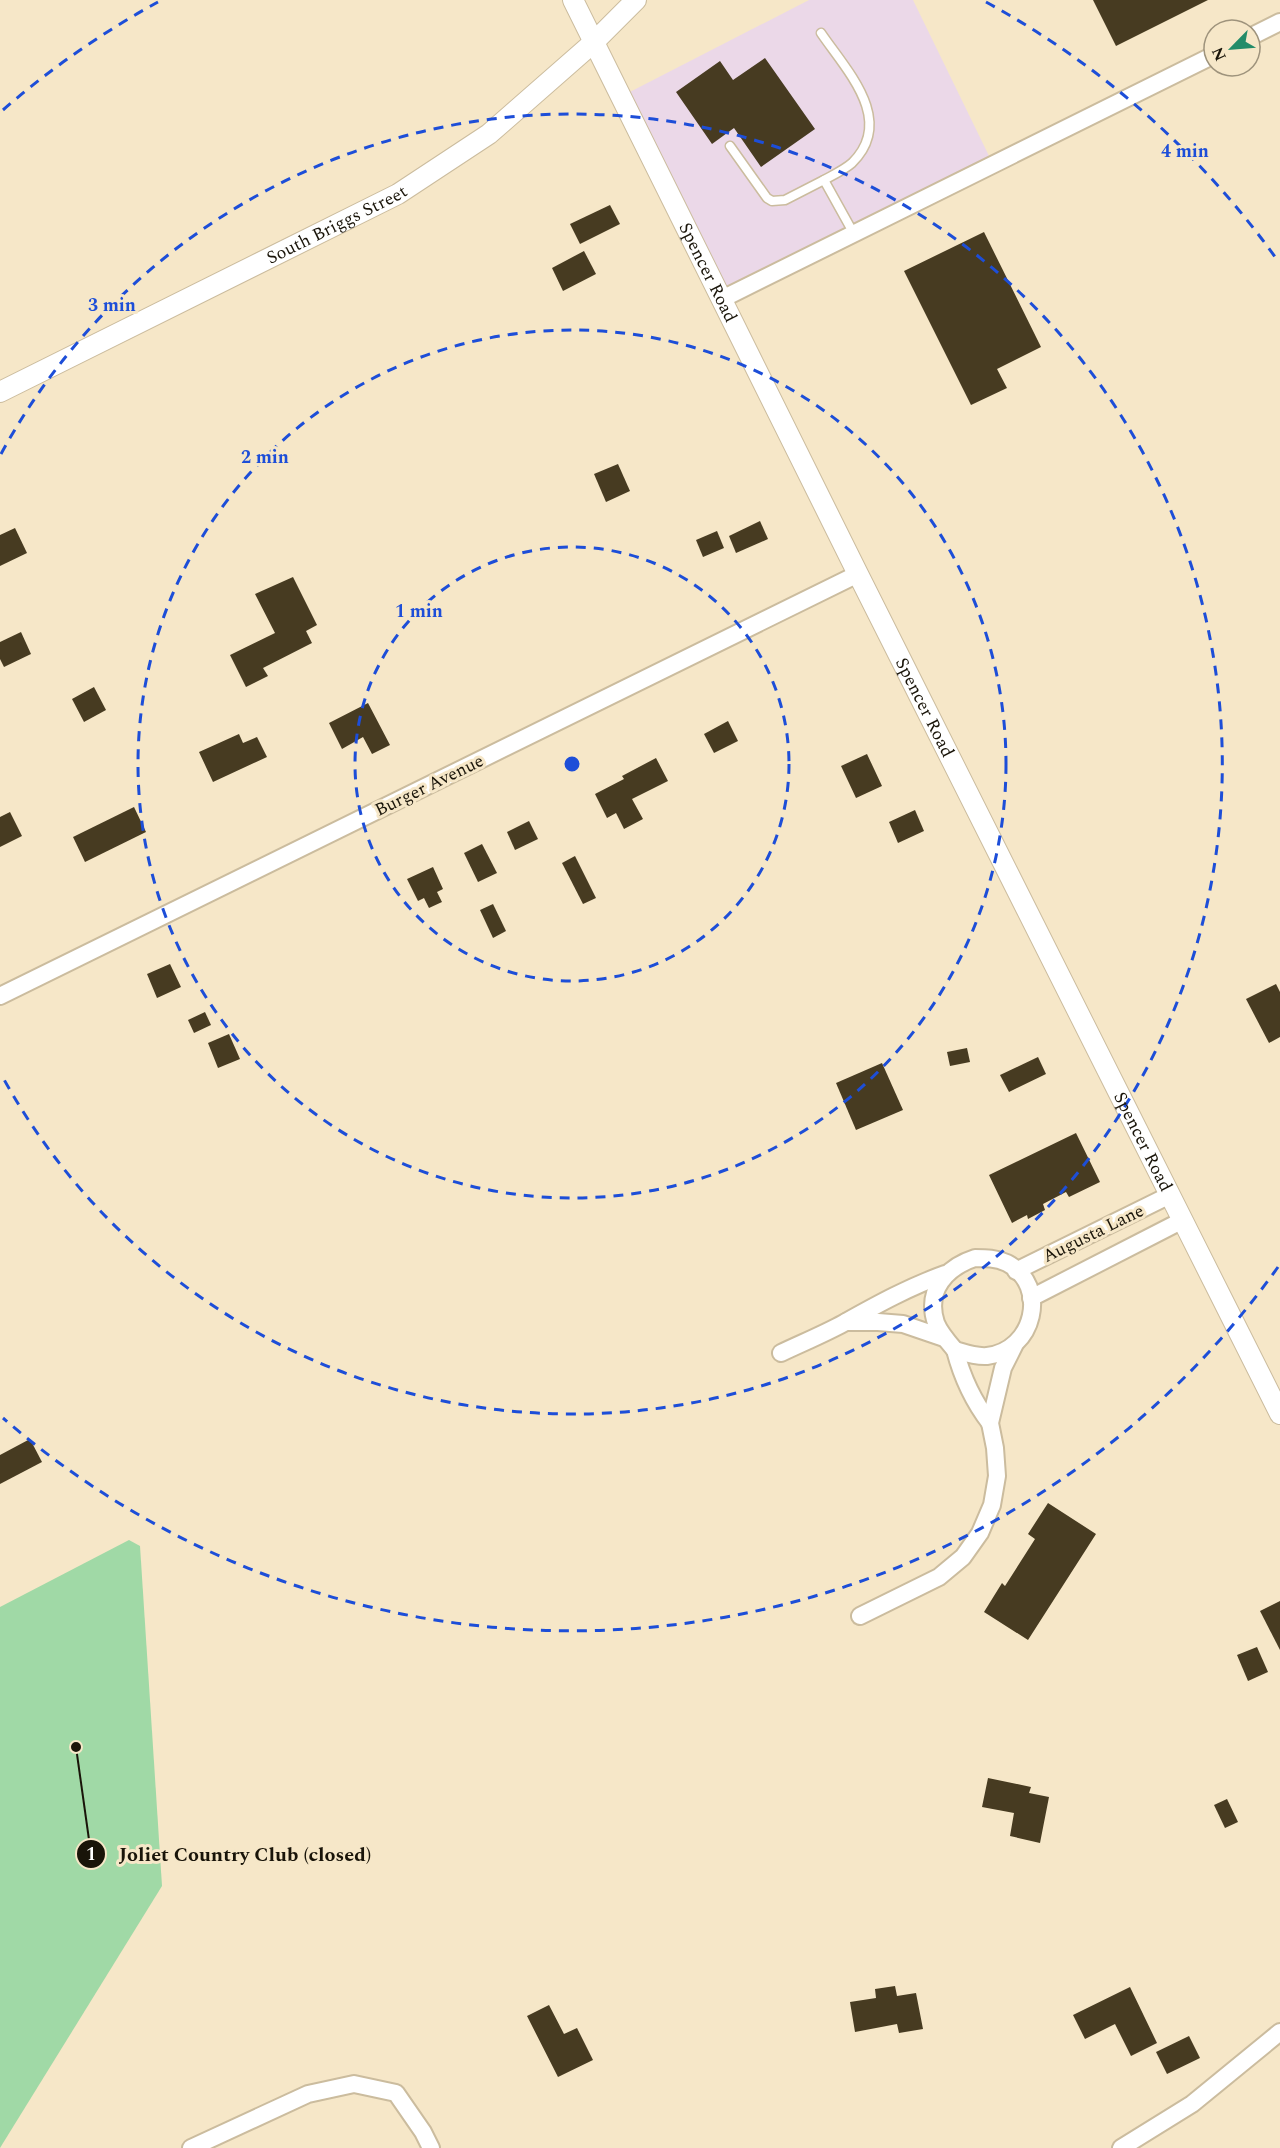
<svg xmlns="http://www.w3.org/2000/svg" width="1280" height="2148" font-family="Spectral,serif">
  <style>
    .commercial { fill: #ebd8e8 }
    .green { fill: #a0d9a6 }
    .building { fill: #473b21 }
    .lines { fill: none; stroke-linecap: round; stroke-linejoin: round }
    .service-casing { stroke: #cbbc9e; stroke-width: 11 }
    .minor-casing { stroke: #cbbc9e; stroke-width: 20 }
    .tertiary-casing { stroke: #cbbc9e; stroke-width: 22 }
    .service { stroke: #fff; stroke-width: 8 }
    .minor { stroke: #fff; stroke-width: 16 }
    .tertiary { stroke: #fff; stroke-width: 20 }
    .ring { fill: none; stroke: #1d4ed8; stroke-width: 3; stroke-dasharray: 10 8 }
    .labels { text-anchor: middle; stroke-width: 6; stroke-linejoin: round; paint-order: stroke }
    .street-label { font-size: 18px; fill: #191409; stroke: #f6e7c8 }
    .centre { fill: #1d4ed8; stroke: #f6e7c8; stroke-width: 3 }
    .ring-label { font-size: 18px; text-anchor: middle; font-weight: bold; fill: #1d4ed8; stroke: #f6e7c8; stroke-width: 6; stroke-linejoin: round; paint-order: stroke }
    .leader { fill: none; stroke: #191409; stroke-width: 2 }
    .callout-dot { fill: #191409; stroke: #f6e7c8; stroke-width: 2 }
    .mark-label { font-size: 18px; text-anchor: middle; font-weight: bold; fill: #fff }
    .callout-label { font-size: 20px; text-anchor: middle; font-weight: bold; fill: #191409; stroke: #f6e7c8; stroke-width: 6; stroke-linejoin: round; paint-order: stroke }
  </style>
  <rect width="100%" height="100%" fill="#f6e7c8"/>
  <path class="commercial" d="M809 0H913L991 160 722 294 624 95Z"/>
  <path class="green" d="M129 1540 140 1546 162 1886 0 2148V1607Z"/>
  <g class="building">
    <path d="M1093 0H1208L1116 46Z"/>
    <path d="M765 58 815 129 761 167 734 128 712 144 676 92 720 61 733 80Z"/>
    <path d="M610 205 620 224 580 244 570 224Z"/>
    <path d="M984 232 1041 347 997 369 1007 388 971 405 904 271Z"/>
    <path d="M584 251 596 274 563 291 552 268Z"/>
    <path d="M618 464 630 491 606 502 594 474Z"/>
    <path d="M760 521 768 539 736 553 729 536Z"/>
    <path d="M15 528 27 553 0 566V535Z"/>
    <path d="M717 531 724 548 703 557 696 540Z"/>
    <path d="M293 577 317 625 306 631 312 643 263 668 268 676 246 687 230 655 275 633 255 594Z"/>
    <path d="M21 632 31 654 4 667 0 659V642Z"/>
    <path d="M94 687 106 710 84 722 72 699Z"/>
    <path d="M368 703 390 745 372 754 363 737 342 749 329 723Z"/>
    <path d="M728 721 738 741 714 753 704 734Z"/>
    <path d="M239 734 243 743 257 737 267 757 213 782 199 752Z"/>
    <path d="M867 754 882 786 856 798 841 766Z"/>
    <path d="M656 758 668 781 632 799 643 819 624 829 616 813 607 818 595 794 624 779 622 776Z"/>
    <path d="M134 807 146 832 85 862 73 837Z"/>
    <path d="M915 810 924 831 898 843 889 822Z"/>
    <path d="M10 812 22 836 0 847V817Z"/>
    <path d="M529 821 538 839 515 850 507 832Z"/>
    <path d="M482 844 497 873 478 882 464 853Z"/>
    <path d="M575 856 596 898 583 904 562 863Z"/>
    <path d="M433 867 443 889 437 892 442 902 429 908 424 898 418 901 407 879Z"/>
    <path d="M493 904 506 931 493 938 480 910Z"/>
    <path d="M170 964 181 987 157 998 147 974Z"/>
    <path d="M1276 984 1280 992V1037L1269 1043 1246 999Z"/>
    <path d="M205 1012 211 1025 194 1033 188 1020Z"/>
    <path d="M229 1034 240 1059 218 1068 208 1043Z"/>
    <path d="M967 1048 970 1062 950 1066 947 1052Z"/>
    <path d="M1038 1057 1046 1074 1009 1092 1000 1075Z"/>
    <path d="M882 1063 903 1110 856 1130 836 1083Z"/>
    <path d="M1076 1133 1100 1182 1069 1197 1066 1192 1043 1204 1045 1210 1028 1219 1027 1215 1012 1223 989 1175Z"/>
    <path d="M30 1439 42 1462 0 1484V1455Z"/>
    <path d="M1048 1503 1096 1534 1028 1640 984 1612 1002 1583 1005 1586 1035 1539 1028 1534Z"/>
    <path d="M1280 1601V1650L1260 1611Z"/>
    <path d="M1257 1647 1268 1672 1248 1681 1237 1655Z"/>
    <path d="M988 1778 1031 1787 1029 1793 1049 1797 1040 1843 1010 1836 1014 1813 982 1807Z"/>
    <path d="M1227 1799 1238 1822 1225 1828 1214 1805Z"/>
    <path d="M895 1986 897 1996 916 1993 923 2029 899 2033 897 2024 855 2032 850 2002 876 1998 875 1989Z"/>
    <path d="M1130 1987 1157 2043 1131 2056 1115 2024 1085 2039 1073 2015Z"/>
    <path d="M549 2005 564 2034 577 2028 593 2060 558 2077 527 2016Z"/>
    <path d="M1189 2036 1200 2058 1167 2074 1156 2052Z"/>
  </g>
  <g class="lines">
    <g class="service-casing">
      <g id="service">
        <path d="M821 33C846 70 896 120 852 163 844 170 833 175 824 180"/>
        <path d="M730 146 767 198 772 201 785 200 824 180 854 234"/>
      </g>
    </g>
    <g class="minor-casing">
      <g id="minor">
        <path d="M1250 37 1280 22"/>
        <path d="M722 299 1214 55"/>
        <path d="M0 996 858 574"/>
        <path d="M975 1258C986 1258 996 1258 1007 1263 1050 1286 1034 1351 987 1356 976 1357 965 1353 955 1350 948 1342 940 1333 936 1323 925 1290 947 1267 975 1258Z"/>
        <path d="M1016 1271 1170 1195"/>
        <path d="M1031 1298 1183 1220"/>
        <path d="M846 1322H878L903 1324 944 1338"/>
        <path d="M955 1350C962 1377 973 1401 990 1423"/>
        <path d="M781 1353C802 1343 824 1334 844 1323 878 1304 909 1287 945 1274"/>
        <path d="M860 1616 939 1577 963 1557 980 1533 992 1505 997 1476 995 1448 990 1423 1003 1368 1014 1346"/>
        <path d="M191 2148 308 2094 354 2084 396 2093 423 2132 431 2148"/>
        <path d="M1121 2148 1192 2104 1280 2032"/>
      </g>
    </g>
    <g class="tertiary-casing">
      <g id="tertiary">
        <path id="s1" d="M573 0 858 574 1280 1414"/>
        <path id="s2" d="M0 392 398 194 489 134 594 42 636 0"/>
      </g>
    </g>
    <use href="#service" class="service"/>
    <use href="#minor" class="minor"/>
    <use href="#tertiary" class="tertiary"/>
  </g>
  <g class="ring">
    <circle cx="572" cy="764" r="217"/>
    <circle cx="572" cy="764" r="434"/>
    <path d="M1 454A650 650 0 1 1 1 1074"/>
    <path d="M1278 1267A867 867 0 0 1 3 1418M3 110A867 867 0 0 1 158 2M986 2A867 867 0 0 1 1278 261"/>
  </g>
  <g class="labels">
    <g class="street-label">
      <text dy="6" stroke="none"><textPath href="#s2" startOffset="376">South Briggs Street</textPath></text>
      <text dy="6" stroke="none"><textPath href="#s1" startOffset="304">Spencer Road</textPath></text>
      <text dy="6" stroke="none"><textPath href="#s1" startOffset="790">Spencer Road</textPath></text>
      <text transform="translate(429 785) rotate(-26)" y="6">Burger Avenue</text>
      <text dy="6" stroke="none"><textPath href="#s1" startOffset="1276">Spencer Road</textPath></text>
      <text transform="translate(1093 1233) rotate(-26)" y="6">Augusta Lane</text>
    </g>
  </g>
  <circle cx="572" cy="764" r="9" class="centre"/>
  <g class="ring-label">
    <text x="1185" y="157">4 min</text>
    <text x="112" y="311">3 min</text>
    <text x="265" y="463">2 min</text>
    <text x="419" y="617">1 min</text>
  </g>
  <path class="leader" d="M76 1747L91 1854"/>
  <g class="callout-dot">
    <circle cx="76" cy="1747" r="6"/>
    <circle cx="91" cy="1854" r="15"/>
  </g>
  <g class="mark-label">
    <text x="91" y="1860">1</text>
  </g>
  <g class="callout-label">
    <text x="245" y="1861">Joliet Country Club (closed)</text>
  </g>
  <g transform="translate(1232 48) rotate(245)"><circle r="28" fill="#f6e7c8" stroke="#9e937c" stroke-width="1.5"/>
  <path d="M0-4.5L10 22L0 15L-10 22Z" fill="#238c69"/>
  <text y="-9" font-size="16" font-weight="bold" text-anchor="middle" fill="#191409">N</text>
  </g>
</svg>
